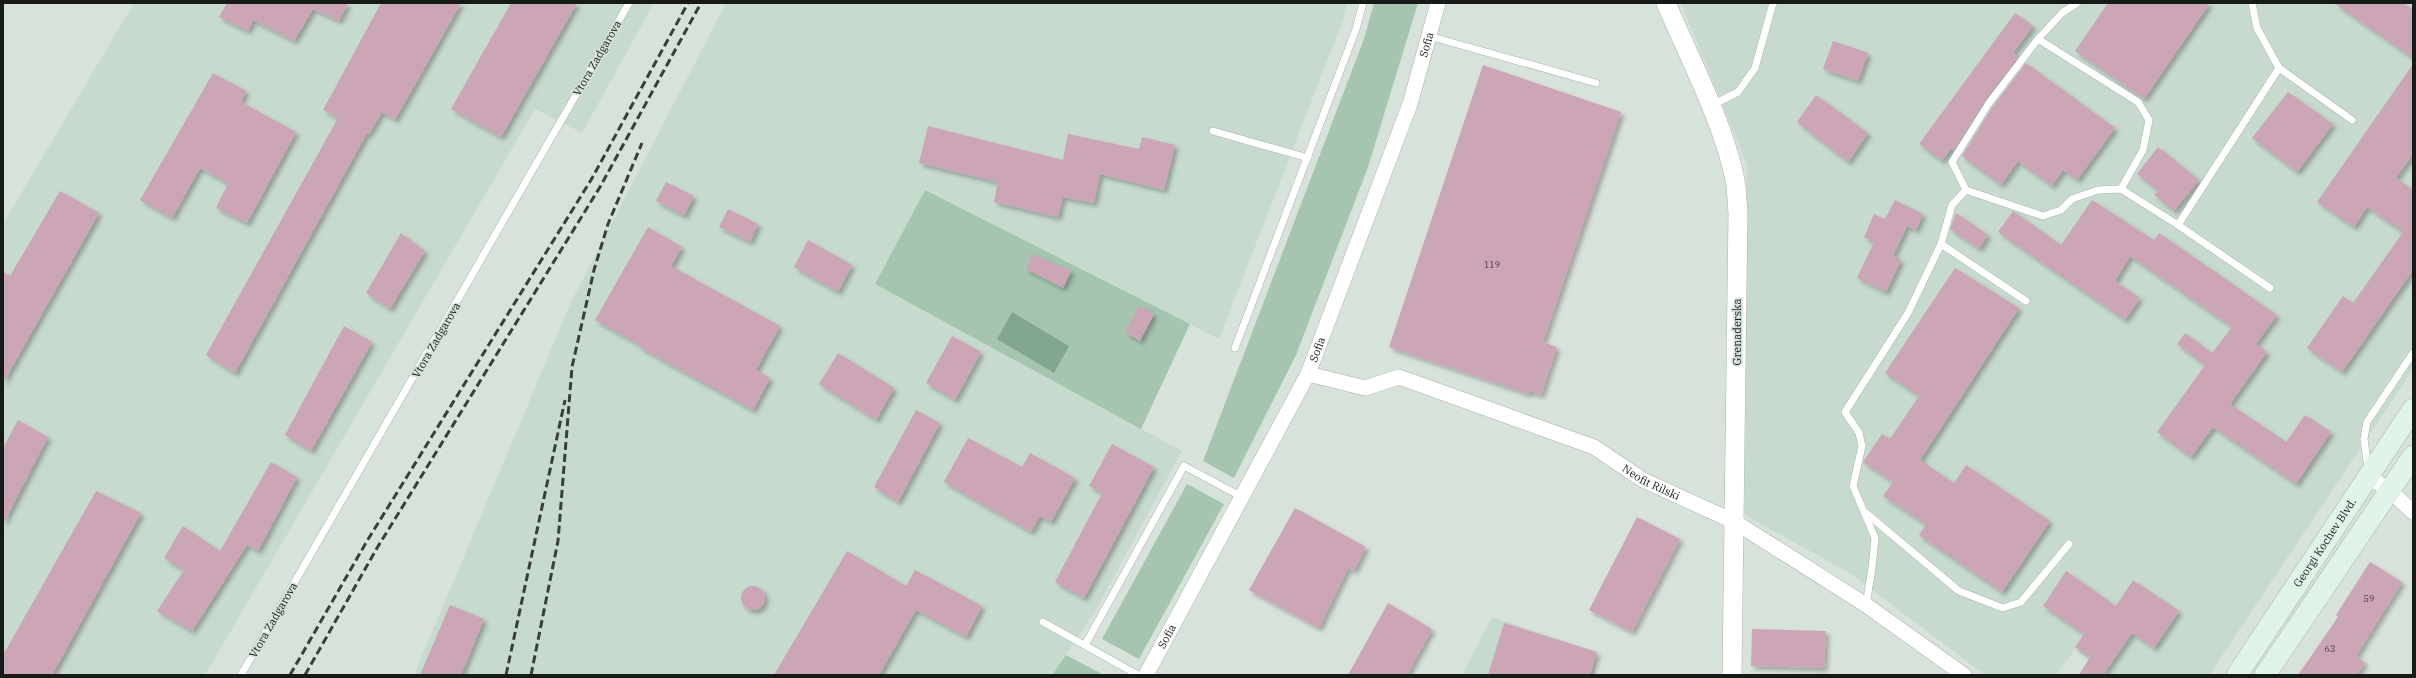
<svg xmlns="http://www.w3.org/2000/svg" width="2416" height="678" font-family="'IBM Plex Serif',serif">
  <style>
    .built { fill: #c7dace }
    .green { fill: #a6c5b1 }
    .water { fill: #83a690 }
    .building { fill: #cca5b6; filter: url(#shadow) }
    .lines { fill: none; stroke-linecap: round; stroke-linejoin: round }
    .service-casing { stroke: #a9b4ac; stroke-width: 8 }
    .minor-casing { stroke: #a9b4ac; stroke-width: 16 }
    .tertiary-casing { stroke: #a9b4ac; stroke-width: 20 }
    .secondary-casing { stroke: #a9b4ac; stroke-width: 22 }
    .service { stroke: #fff; stroke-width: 7 }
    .minor { stroke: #fff; stroke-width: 15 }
    .tertiary { stroke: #fff; stroke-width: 19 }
    .secondary { stroke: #dff3e7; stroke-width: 21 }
    .rail { stroke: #393f3b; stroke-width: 3; stroke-dasharray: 8 4; stroke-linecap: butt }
    .labels { text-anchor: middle; stroke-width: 3.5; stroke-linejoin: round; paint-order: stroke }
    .number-label { font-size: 9px; fill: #443e40 }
    .street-label { font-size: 11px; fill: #171b18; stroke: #d7e2da }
  </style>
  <defs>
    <filter id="shadow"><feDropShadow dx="3.5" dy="3.5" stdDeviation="2" flood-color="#0004"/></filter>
  </defs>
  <rect width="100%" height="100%" fill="#d7e2da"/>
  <g class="built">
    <path d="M134 3H654L582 133 535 109 205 675H3V224Z"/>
    <path d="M726 3H1347L1343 20 1219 339 925 190 875 284 1182 451 1095 612 1052 675H414L571 302Z"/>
    <path d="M1681 3H2413V369L2209 675H2112L2075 649 2056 675H1985L1851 574 1745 515 1747 165Z"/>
    <path d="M1492 617 1597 652 1595 675H1462Z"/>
  </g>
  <g class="green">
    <path d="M1374 3H1418L1368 167 1296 355 1234 478 1203 461 1364 39Z"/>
    <path d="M925 190 1190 324 1141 429 875 284Z"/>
    <path d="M1187 484 1224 504 1139 659 1102 639Z"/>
    <path d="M1066 655 1104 675H1052Z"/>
  </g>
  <path class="water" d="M1012 312 1069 346 1054 373 997 339Z"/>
  <g class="building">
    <path d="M227 3H348L339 21 313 9 294 41 253 20 248 31 219 17Z"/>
    <path d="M381 3H461L395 120 382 112 369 134 367 133 235 373 206 355 338 118 323 110Z"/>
    <path d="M511 3H577L501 137 451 109Z"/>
    <path d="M2108 3H2210L2144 99 2075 51Z"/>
    <path d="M2334 3H2403L2413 10V58Z"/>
    <path d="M2015 13 2033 26 2013 53 2018 57 1985 100 1954 150 1951 148 1942 161 1919 144Z"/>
    <path d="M1833 41 1868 53 1858 81 1823 69Z"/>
    <path d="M2026 63 2115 128 2077 180 2063 170 2052 186 2018 161 2001 185 1962 156 1993 106Z"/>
    <path d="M2413 64V154L2396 178 2413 190V270L2342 372 2307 348 2343 296 2353 303 2403 232 2367 207 2354 227 2317 202Z"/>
    <path d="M1483 65 1621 112 1543 342 1557 347 1541 395 1530 391 1529 394 1389 347Z"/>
    <path d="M213 73 246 91 241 102 296 132 247 223 216 208 228 183 200 168 172 218 140 200Z"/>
    <path d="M2288 92 2333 124 2297 172 2252 138Z"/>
    <path d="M1816 95 1868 133 1848 162 1797 122Z"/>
    <path d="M928 126 1063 160 1068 134 1139 149 1142 137 1175 145 1164 190 1100 174 1094 203 1063 197 1058 217 994 202 998 182 919 163Z"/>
    <path d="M2158 147 2199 180 2174 211 2154 195 2158 191 2137 174Z"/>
    <path d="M666 182 694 196 684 216 656 201Z"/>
    <path d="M60 191 99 213 3 383V272L10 276Z"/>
    <path d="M1895 200 1923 214 1916 230 1907 226 1893 256 1901 260 1886 292 1857 278 1874 242 1864 237 1874 214 1885 219Z"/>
    <path d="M2092 200 2154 240 2159 233 2277 315 2256 344 2267 352 2230 404 2286 442 2305 415 2331 432 2296 484 2213 427 2191 457 2157 432 2205 365 2177 344 2185 333 2212 353 2232 327 2130 256 2115 281 2140 298 2125 320 1998 232 2013 211 2061 245Z"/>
    <path d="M728 209 758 224 750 242 719 227Z"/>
    <path d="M1956 213 1988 235 1979 249 1950 229Z"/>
    <path d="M648 227 682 247 671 266 780 326 756 370 770 378 753 410 639 347 640 345 595 320Z"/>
    <path d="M401 233 425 251 390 309 366 293Z"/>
    <path d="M808 240 852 265 838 292 794 267Z"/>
    <path d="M1033 254 1071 271 1063 288 1026 269Z"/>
    <path d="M1955 268 2019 308 1920 460 1954 483 1966 465 2050 521 2002 592 1919 535 1926 524 1883 496 1893 482 1863 462 1882 434 1890 439 1919 396 1885 373Z"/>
    <path d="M1139 306 1154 314 1140 341 1125 332Z"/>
    <path d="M344 326 372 342 311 451 285 435Z"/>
    <path d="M952 336 981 352 955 400 926 383Z"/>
    <path d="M838 353 894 388 876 420 819 384Z"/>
    <path d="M916 410 940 423 898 502 874 487Z"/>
    <path d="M18 420 48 437 3 524V448Z"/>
    <path d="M968 438 1022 467 1030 453 1075 478 1051 522 1040 516 1031 532 944 482Z"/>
    <path d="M1112 444 1154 467 1084 598 1055 582 1102 493 1089 486Z"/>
    <path d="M271 462 297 477 258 551 247 545 192 631 157 611 184 570 164 558 183 526 220 551Z"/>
    <path d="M96 491 141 513 52 675H3V655Z"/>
    <path d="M1295 508 1366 547 1354 571 1348 568 1319 628 1249 590Z"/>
    <path d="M1637 517 1680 539 1632 632 1589 610Z"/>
    <path d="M847 551 906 586 915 570 982 606 966 637 916 610 879 675H774Z"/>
    <path d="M2370 562 2402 582 2356 656 2365 663 2356 675H2298L2338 617 2336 615Z"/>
    <path d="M2066 571 2116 606 2133 580 2179 611 2154 648 2132 633 2103 675H2079L2090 657 2075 647 2084 634 2043 606Z"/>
    <circle cx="753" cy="598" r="12"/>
    <path d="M1388 603 1432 629 1407 675H1348Z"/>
    <path d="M450 605 484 619 461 675H420Z"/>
    <path d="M1504 623 1597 652 1590 675H1488Z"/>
    <path d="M1752 629 1826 631 1824 668 1751 666Z"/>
  </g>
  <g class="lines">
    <g class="service-casing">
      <g id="service">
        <path d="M2252 3 2257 28 2279 68 2352 120"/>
        <path d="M1429 36 1596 83"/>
        <path d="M2038 39 2062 13 2077 3"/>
        <path d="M1712 105 1738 92 1755 68 1773 3"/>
        <path d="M1213 131 1308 158"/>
        <path d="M1966 190 1952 162 1989 103 2038 39 2138 102 2149 120 2143 150 2121 189"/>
        <path d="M1941 244 2026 301"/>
        <path d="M2270 288 2178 225 2279 68"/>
        <path d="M1235 348 1356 29 1363 3"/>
        <path d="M2368 468 2364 439 2367 422 2413 353"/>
        <path d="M1866 513 1959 591 2003 608 2021 602 2069 544"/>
        <path d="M1866 605 1872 568 1875 538 1853 486 1862 446 1859 433 1845 412 1908 313 1941 244 1952 205 1966 190 2043 216 2061 210 2072 199 2098 190 2121 189 2178 225"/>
        <path d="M1043 622 1138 675"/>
        <path d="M1085 645 1184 466 1242 497"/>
        <path d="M241 675 629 3"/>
      </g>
    </g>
    <g class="minor-casing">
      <g id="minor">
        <path id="s1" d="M1308 374 1365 388 1399 377 1594 447 1643 480 1735 522 1866 605 1964 675"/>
        <path d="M2369 477 2389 490 2413 512"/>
        <path id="s2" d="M1146 675 1308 374 1410 104 1438 3"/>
      </g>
    </g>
    <g class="tertiary-casing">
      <path id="tertiary" d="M1666 3C1689 57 1724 124 1735 180 1737 191 1737 202 1738 213L1732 675"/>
    </g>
    <g class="secondary-casing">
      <g id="secondary">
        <path id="s3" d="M2237 675 2413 409"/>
        <path d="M2265 675 2413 456"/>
      </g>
    </g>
    <use href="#service" class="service"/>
    <use href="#minor" class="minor"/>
    <use href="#tertiary" class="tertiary"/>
    <use href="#secondary" class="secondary"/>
    <g class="rail">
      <path d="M290 675 367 541 591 180 688 3"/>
      <path d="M305 675 377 548 600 187 701 3"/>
      <path d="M506 675 565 400"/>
      <path d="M531 675 558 541 572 367 594 270 608 224 642 143"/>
    </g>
  </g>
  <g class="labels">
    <g class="number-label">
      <text x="1492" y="268">119</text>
      <text x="2369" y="602">59</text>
      <text x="2330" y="652">63</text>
    </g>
    <g class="street-label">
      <text dy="4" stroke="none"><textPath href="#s2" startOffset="692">Sofia</textPath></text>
      <text transform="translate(597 58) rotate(-60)" y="4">Vtora Zadgarova</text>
      <text transform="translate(1737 332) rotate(-90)" y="4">Grenaderska</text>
      <text transform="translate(436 340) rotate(-60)" y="4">Vtora Zadgarova</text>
      <text dy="4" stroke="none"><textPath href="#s2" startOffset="368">Sofia</textPath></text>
      <text dy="4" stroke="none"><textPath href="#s1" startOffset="369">Neofit Rilski</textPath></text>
      <text dy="4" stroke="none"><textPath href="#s3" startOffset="159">Georgi Kochev Blvd.</textPath></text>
      <text transform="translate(273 620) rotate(-60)" y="4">Vtora Zadgarova</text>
      <text dy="4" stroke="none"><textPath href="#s2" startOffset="44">Sofia</textPath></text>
    </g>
  </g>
  <rect width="2416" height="678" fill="none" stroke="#171b18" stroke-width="8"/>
</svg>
